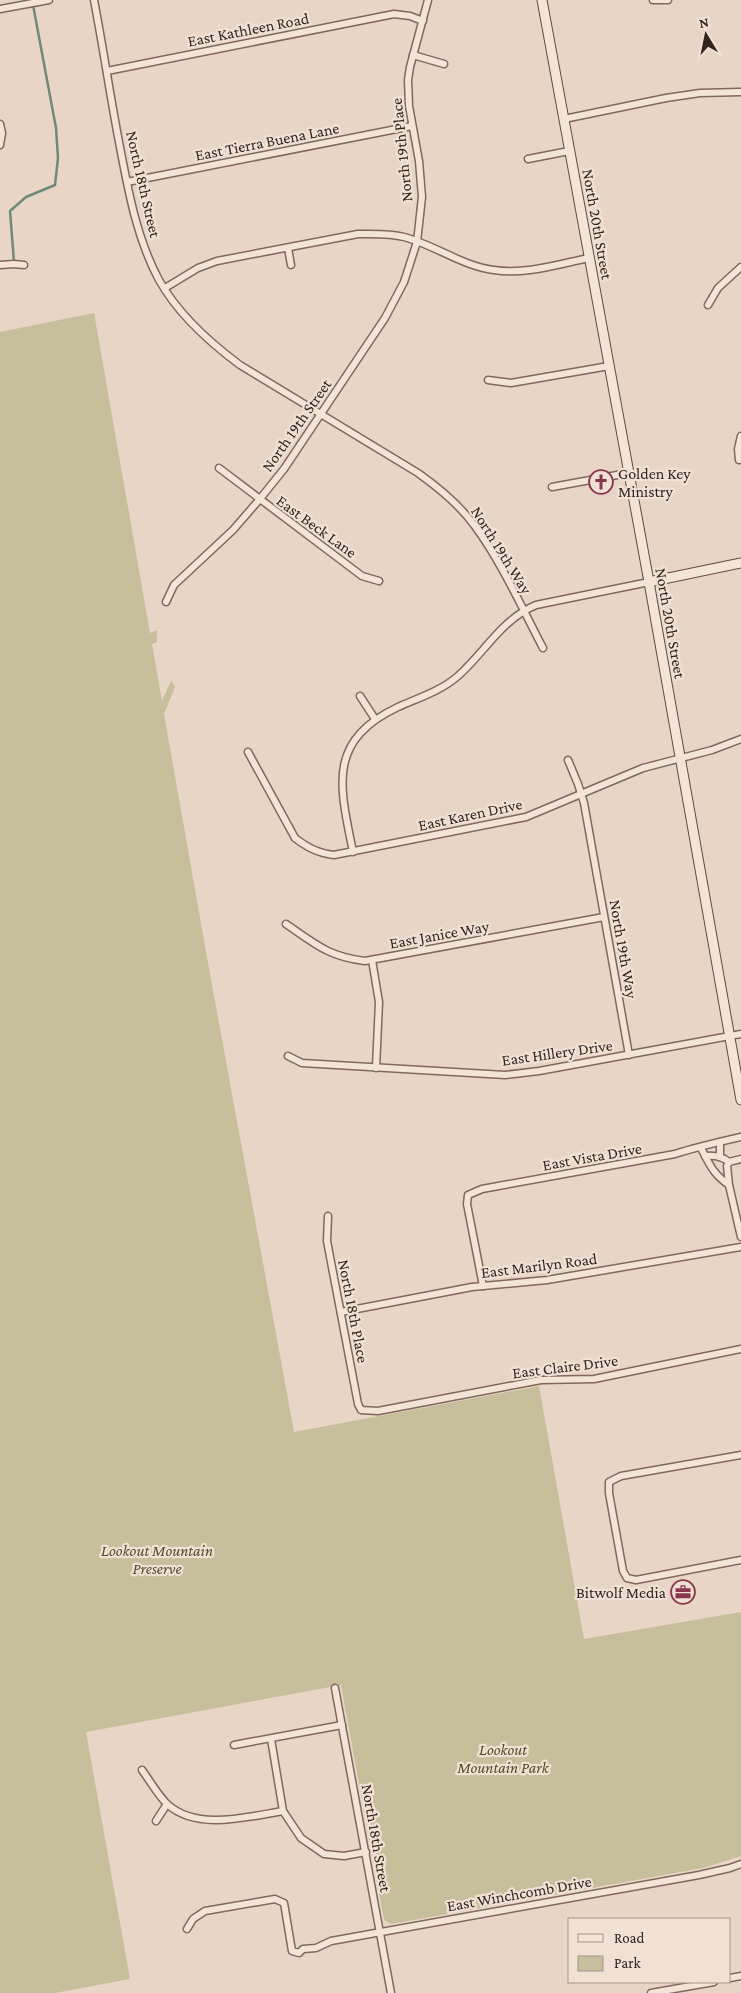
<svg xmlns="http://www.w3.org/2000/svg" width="741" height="1993" font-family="'Crimson Pro',serif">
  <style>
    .green { fill: #c5bf9b }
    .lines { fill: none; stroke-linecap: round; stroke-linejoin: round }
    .stream { stroke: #6e8a7b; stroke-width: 2.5 }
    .street-casing { stroke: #81675d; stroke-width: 9 }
    .secondary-casing { stroke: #634941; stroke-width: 11 }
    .street { stroke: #f4e4d7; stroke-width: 6 }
    .secondary { stroke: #f4e4d7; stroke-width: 9 }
    .labels { text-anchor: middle; stroke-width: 4.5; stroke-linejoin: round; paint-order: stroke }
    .street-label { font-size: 16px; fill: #33241f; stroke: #f1e1d4 }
    .poi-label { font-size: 16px; fill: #33241f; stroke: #f1e1d4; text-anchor: start }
    .park-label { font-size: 16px; font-style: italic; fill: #4d4d29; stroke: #f1e1d4 }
  </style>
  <rect width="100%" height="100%" fill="#e9d5c5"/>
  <path class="green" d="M94 313 150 633 157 630V642L152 644 162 701 171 681 175 687 164 714 208 963 294 1432 539 1386 584 1639 741 1612V1856L703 1868 391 1924 384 1920 341 1685 86 1732 130 1979 55 1993H0V332Z"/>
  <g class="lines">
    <path class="stream" d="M14 262 10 211 26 197 55 185 58 158 56 128 33 5"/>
    <g class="street-casing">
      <g id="street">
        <path d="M94 0C103 47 110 95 119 142 128 189 136 237 159 280 178 314 209 342 240 365L418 473C439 488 459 504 474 525 501 561 522 608 543 648"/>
        <path d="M653 0H668"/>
        <path d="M0 9 49 0"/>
        <path d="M413 55 444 64"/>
        <path d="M107 71 394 14 410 16 423 21"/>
        <path d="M564 119 666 98 700 93 741 92"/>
        <path d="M0 124 2 133 0 145"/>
        <path d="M528 159 569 151"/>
        <path d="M127 182 412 126"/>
        <path d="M288 248 291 265"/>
        <path d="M0 265 14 264 24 265"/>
        <path d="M165 288 198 268 217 261 358 234C373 234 389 233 404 237 435 245 462 266 494 270 525 275 559 264 589 258"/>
        <path d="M708 305 718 288 741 267"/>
        <path d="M488 380 511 383 609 366"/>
        <path d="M739 460 738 449 741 436"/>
        <path d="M219 468 362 576 379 581"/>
        <path d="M552 487 628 473"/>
        <path d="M166 602 174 585 233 530 259 500 284 469 385 318 404 282 417 242 422 197 419 161 409 106 408 80 410 67 428 0"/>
        <path d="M360 696 375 719"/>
        <path d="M248 752 295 838C308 848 318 853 334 855L526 817 643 768 712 750 741 739"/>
        <path d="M568 760 578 784 584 803 629 1055"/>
        <path d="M353 852C340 787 326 741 398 707 418 698 441 691 458 676 485 652 502 619 536 605L649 582"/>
        <path d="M286 924C315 944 329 957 365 961L604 917"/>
        <path d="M372 960 379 1002 376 1068"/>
        <path d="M288 1056 302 1063 505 1075 539 1071 741 1034"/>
        <path d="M701 1148C710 1165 713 1174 729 1185L741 1237"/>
        <path d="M705 1156C714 1155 722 1156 729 1162"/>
        <path d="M720 1157V1142"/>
        <path d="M729 1185 727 1166 729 1162 741 1159"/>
        <path d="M328 1216 327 1241 358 1404 361 1410 378 1411 541 1380 594 1379 741 1349"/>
        <path d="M483 1286 467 1204 468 1195 482 1189 675 1154C697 1147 719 1142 741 1137"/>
        <path d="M341 1312 472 1287 547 1280 741 1247"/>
        <path d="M741 1455 621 1476 609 1482V1493L623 1571 627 1578 636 1580 741 1560"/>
        <path d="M335 1688 391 1993"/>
        <path d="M271 1739 283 1811 301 1838 324 1854 344 1856 366 1852"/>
        <path d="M234 1745 342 1725"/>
        <path d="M142 1770C150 1781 158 1795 167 1804 197 1831 247 1817 283 1811"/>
        <path d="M156 1821 167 1804"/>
        <path d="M187 1929 193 1919 205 1911 275 1899 284 1903 292 1951 299 1953 303 1949 316 1948 331 1941 699 1875 730 1868 741 1864"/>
        <path d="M730 1978 741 1976"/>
        <path d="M651 1993 714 1982"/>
      </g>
    </g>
    <g class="secondary-casing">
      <g id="secondary">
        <path d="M542 0 649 582 741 1100"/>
        <path d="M649 582 741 563"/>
      </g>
    </g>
    <use href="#street" class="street"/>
    <use href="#secondary" class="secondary"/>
  </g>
  <defs>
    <g id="church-ring" transform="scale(1.25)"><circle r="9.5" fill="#f1e1d4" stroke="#89354c" stroke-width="1.5"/><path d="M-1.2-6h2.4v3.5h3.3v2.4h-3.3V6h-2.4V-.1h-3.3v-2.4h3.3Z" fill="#89354c"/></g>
    <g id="office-ring" transform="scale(1.25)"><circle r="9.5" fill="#f1e1d4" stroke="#89354c" stroke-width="1.5"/><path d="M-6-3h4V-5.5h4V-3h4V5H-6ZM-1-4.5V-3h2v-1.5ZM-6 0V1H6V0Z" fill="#89354c"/></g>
  </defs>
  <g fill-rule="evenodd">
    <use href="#church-ring" x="601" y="482"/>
    <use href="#office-ring" x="683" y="1592"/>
  </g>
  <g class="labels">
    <g class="street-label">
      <text transform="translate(248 29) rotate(-11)" y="6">East Kathleen Road</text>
      <text transform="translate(267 141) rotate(-11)" y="6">East Tierra Buena Lane</text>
      <text transform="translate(401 150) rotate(-96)" y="6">North 19th Place</text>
      <text transform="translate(144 184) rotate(77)" y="6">North 18th Street</text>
      <text transform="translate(598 224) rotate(80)" y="6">North 20th Street</text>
      <text transform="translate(296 425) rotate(-55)" y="6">North 19th Street</text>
      <text transform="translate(317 526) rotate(36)" y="6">East Beck Lane</text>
      <text transform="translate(502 550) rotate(58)" y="6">North 19th Way</text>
      <text transform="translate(671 623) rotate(80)" y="6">North 20th Street</text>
      <text transform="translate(470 814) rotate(-12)" y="6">East Karen Drive</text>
      <text transform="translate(439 934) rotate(-10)" y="6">East Janice Way</text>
      <text transform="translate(624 949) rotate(80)" y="6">North 19th Way</text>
      <text transform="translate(557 1052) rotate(-8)" y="6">East Hillery Drive</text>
      <text transform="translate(592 1156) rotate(-10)" y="6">East Vista Drive</text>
      <text transform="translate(539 1265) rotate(-7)" y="6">East Marilyn Road</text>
      <text transform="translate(354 1311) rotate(79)" y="6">North 18th Place</text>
      <text transform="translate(565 1366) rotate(-7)" y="6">East Claire Drive</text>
      <text transform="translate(377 1838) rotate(80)" y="6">North 18th Street</text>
      <text transform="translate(519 1893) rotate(-10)" y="6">East Winchcomb Drive</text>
    </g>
    <g class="poi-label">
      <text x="618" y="479">Golden Key<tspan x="618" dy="18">Ministry</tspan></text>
      <text x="666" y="1598" text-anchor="end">Bitwolf Media</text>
    </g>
    <g class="park-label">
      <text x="157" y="1556">Lookout Mountain<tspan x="157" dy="18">Preserve</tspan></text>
      <text x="503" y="1755">Lookout<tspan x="503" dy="18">Mountain Park</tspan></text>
    </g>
  </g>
  <rect x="568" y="1918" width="162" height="65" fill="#f1e1d4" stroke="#a5958c"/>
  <rect x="578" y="1934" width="25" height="8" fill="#f4e4d7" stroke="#a5958c"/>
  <text x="614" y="1943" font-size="15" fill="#33241f">Road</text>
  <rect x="578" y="1956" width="25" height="15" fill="#c5bf9b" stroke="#a5958c"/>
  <text x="614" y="1968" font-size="15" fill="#33241f">Park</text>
  <g transform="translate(706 35) rotate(350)" stroke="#f1e1d4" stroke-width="4" paint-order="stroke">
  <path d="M0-4L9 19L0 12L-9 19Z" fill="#33241f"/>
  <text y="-8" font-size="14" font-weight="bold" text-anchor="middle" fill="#33241f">N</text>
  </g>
</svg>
